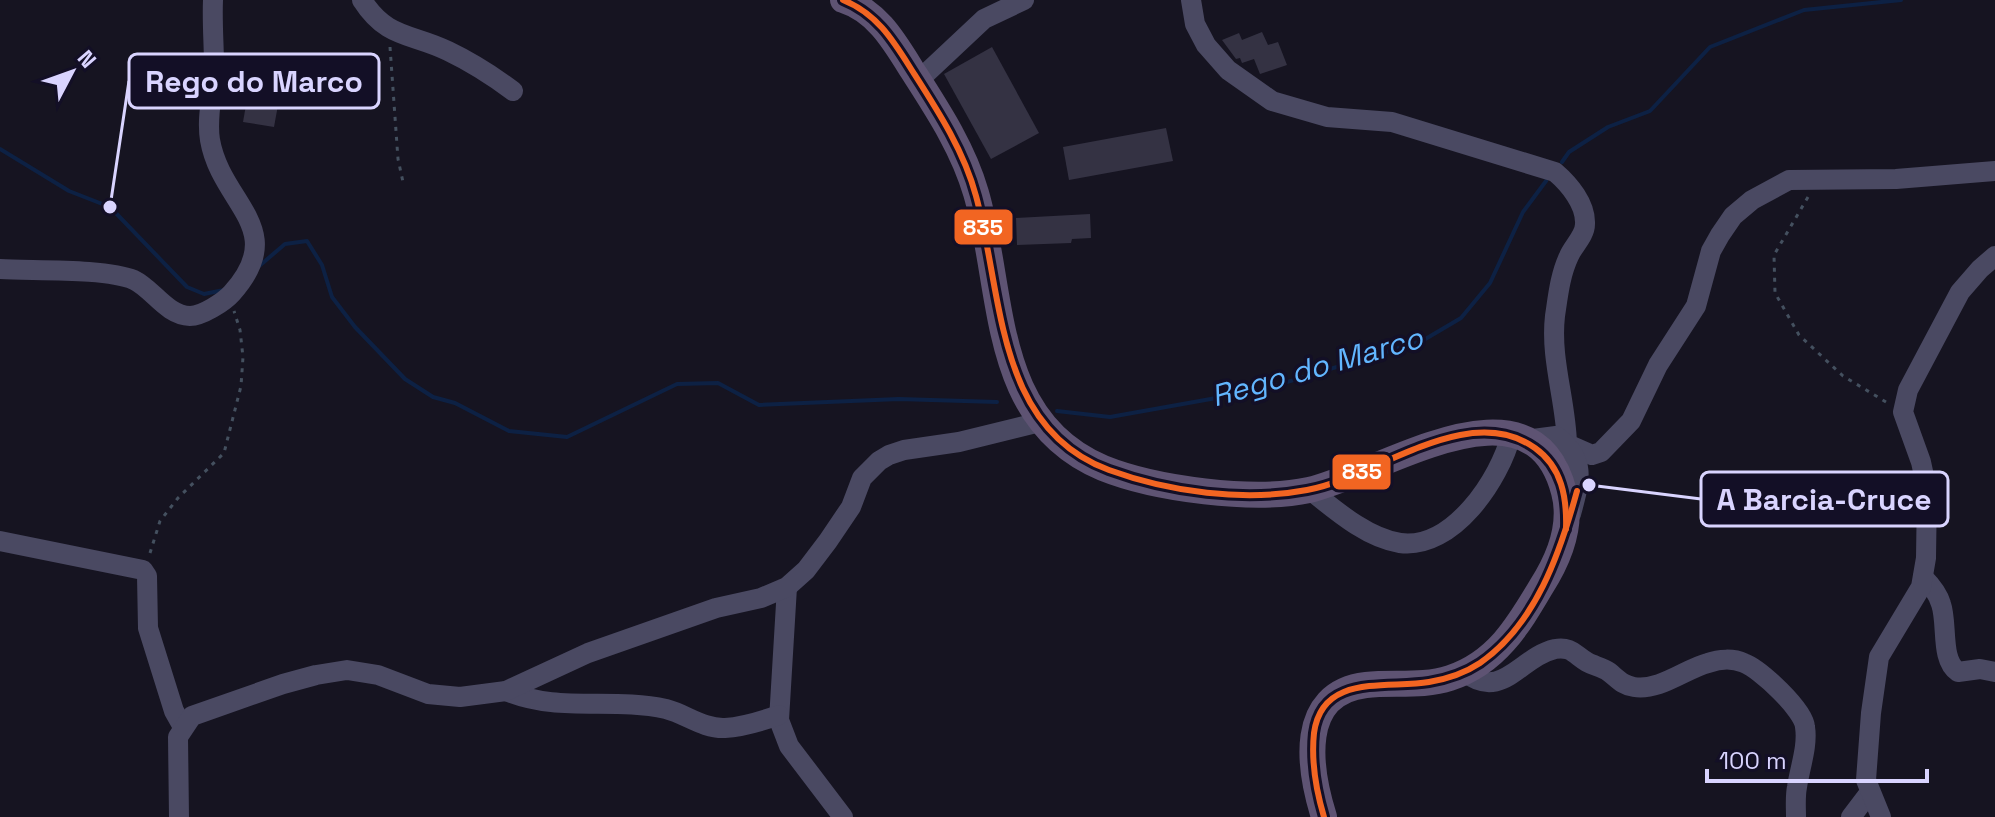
<svg xmlns="http://www.w3.org/2000/svg" width="1995" height="817" font-family="'Space Grotesk',sans-serif">
  <style>
    .lines { fill: none; stroke-linecap: round; stroke-linejoin: round }
    .stream { stroke: #0d2144; stroke-width: 4 }
    .building { fill: #343243 }
    .path { stroke: #44505f; stroke-width: 3; stroke-dasharray: 4 6; stroke-linecap: butt }
    .minor { stroke: #4a4962; stroke-width: 20 }
    .major { stroke: #5e5373; stroke-width: 26 }
    .bus-1-casing { stroke: #130f26; stroke-width: 12 }
    .bus-1 { stroke: #f26522; stroke-width: 6 }
    .labels { text-anchor: middle; stroke-width: 7; stroke-linejoin: round; paint-order: stroke }
    .water-label { font-size: 30px; font-style: italic; fill: #62b6ff; stroke: #130f26 }
    .leader { fill: none; stroke: #d9d4ff; stroke-width: 3 }
    .callout-dot { fill: #d9d4ff; stroke: #130f26; stroke-width: 3 }
    .callout { fill: #130f26; stroke: #d9d4ff; stroke-width: 3 }
    .callout-label { font-size: 30px; text-anchor: middle; font-weight: bold; fill: #d9d4ff }
    .line-badge { stroke: #130f26; stroke-width: 3 }
    .badge-label { font-size: 22px; text-anchor: middle; font-weight: bold; fill: #fff }
  </style>
  <rect width="100%" height="100%" fill="#161421"/>
  <g class="lines">
    <g class="stream">
      <path d="M0 149 69 191 110 207 187 287 204 294 224 290"/>
      <path d="M1562 162 1569 152 1608 127 1650 111 1710 47 1804 10 1901 0"/>
      <path d="M258 267 285 244 307 241 322 265 332 297 355 327 405 379 433 397 455 403 509 431 567 437 677 384 718 383 759 405 899 399 997 402"/>
      <path d="M1057 411 1110 417 1261 390 1422 341 1461 318 1490 283 1523 212 1546 181"/>
    </g>
  </g>
  <g class="building">
    <path d="M1262 32 1268 45 1278 42 1287 65 1260 74 1254 59 1242 63 1240 58 1236 59 1222 40 1239 33 1242 40Z"/>
    <path d="M992 47 1039 133 991 159 944 74Z"/>
    <path d="M249 88 280 94 274 127 243 122Z"/>
    <path d="M1166 128 1173 161 1069 180 1063 147Z"/>
    <path d="M1090 214 1091 238 1072 239 1071 243 1017 245 1016 218Z"/>
  </g>
  <g class="lines">
    <g class="path">
      <path d="M390 47 398 159 403 182"/>
      <path d="M1808 197 1774 255 1775 293 1799 335 1843 376 1886 402"/>
      <path d="M150 553 160 521 178 498 224 453 241 386 243 357 240 330 234 311"/>
    </g>
    <g class="minor">
      <path d="M362 0C387 39 411 33 448 51 471 62 493 76 513 91"/>
      <path d="M1191 0 1195 24 1206 45 1228 70 1272 101 1327 117 1392 122 1555 172C1569 184 1586 204 1585 224 1585 236 1573 246 1569 256 1560 275 1558 296 1555 316 1550 359 1566 401 1567 444L1592 455 1601 452 1631 421 1658 365 1696 306 1711 251 1720 235 1733 216 1752 200 1789 180 1896 179 1995 171"/>
      <path d="M919 80 984 19 1024 0"/>
      <path d="M0 269C33 271 106 268 134 280 153 289 166 315 190 316 202 316 224 302 232 293 290 228 221 204 210 140 206 115 214 92 214 67 214 44 212 23 213 0"/>
      <path d="M1524 440 1556 436C1587 459 1580 481 1571 514"/>
      <path d="M1310 490C1335 510 1367 538 1400 543 1453 550 1500 479 1511 435"/>
      <path d="M0 541 143 570 147 576 148 628 174 711 183 727"/>
      <path d="M1923 577C1931 585 1938 593 1941 604 1948 624 1940 660 1958 672L1980 669 1995 672"/>
      <path d="M787 587 779 720 789 746 843 817"/>
      <path d="M1464 672C1502 702 1520 657 1555 649 1571 646 1575 655 1587 662 1594 666 1602 667 1609 672 1618 679 1622 685 1634 687 1660 691 1685 669 1708 663 1719 659 1733 658 1744 663 1760 669 1804 710 1805 727 1808 746 1800 767 1797 787 1795 797 1796 807 1796 817"/>
      <path d="M506 691C558 713 612 697 666 709 686 714 703 729 725 728 743 727 762 721 779 715"/>
      <path d="M179 817 178 737 192 716 283 684 316 675 347 670 378 675 428 694 460 697 506 691 588 653 716 608 761 598 787 587 806 570 828 541 851 507 862 478 879 461 889 455 904 450 959 442 1040 422"/>
      <path d="M1851 817 1870 792"/>
      <path d="M1881 817 1866 780 1871 713 1879 657 1921 587 1926 558 1927 490 1921 462 1903 412 1908 390 1960 292 1980 269 1995 256"/>
    </g>
    <path class="major" d="M843 0C877 11 894 41 912 70 937 109 963 148 976 193 1005 292 989 420 1103 468 1155 489 1254 502 1309 490 1381 474 1532 368 1564 492 1573 526 1559 559 1541 587 1518 626 1496 663 1450 678 1423 687 1394 682 1366 685 1297 693 1309 769 1324 817"/>
    <g class="bus-1-casing">
      <g id="bus-1">
        <path d="M843 0C878 14 894 42 913 72 938 111 964 151 976 196 1003 294 995 428 1109 470 1169 492 1244 502 1307 490 1376 478 1467 400 1535 448 1562 467 1567 498 1566 529"/>
        <path d="M1324 817C1316 790 1311 761 1314 733 1322 673 1387 689 1429 682 1447 679 1465 673 1480 663 1536 624 1560 553 1577 491"/>
      </g>
    </g>
    <use href="#bus-1" class="bus-1"/>
  </g>
  <g class="labels">
    <g class="water-label">
      <text transform="translate(1317 367) rotate(-16)" y="10">Rego do Marco</text>
    </g>
  </g>
  <path class="leader" d="M110 207L129 81M1589 485L1701 499"/>
  <g class="callout-dot">
    <circle cx="110" cy="207" r="8"/>
    <circle cx="1589" cy="485" r="8"/>
  </g>
  <g class="callout">
    <rect x="129" y="54" width="250" height="54" rx="8"/>
    <rect x="1701" y="472" width="247" height="54" rx="8"/>
  </g>
  <g class="callout-label">
    <text x="254" y="92">Rego do Marco</text>
    <text x="1824" y="510">A Barcia-Cruce</text>
  </g>
  <g class="line-badge">
    <rect x="953" y="208" width="61" height="38" rx="8" fill="#f26522"/>
    <rect x="1331" y="453" width="61" height="38" rx="8" fill="#f26522"/>
  </g>
  <g class="badge-label">
    <text x="983" y="235">835</text>
    <text x="1362" y="479">835</text>
  </g>
  <g transform="translate(72 72) rotate(49)" stroke="#130f26" stroke-width="6" paint-order="stroke">
  <path d="M0-6L14 30L0 20L-14 30Z" fill="#d9d4ff"/>
  <text y="-12" font-size="22" font-weight="bold" text-anchor="middle" fill="#d9d4ff">N</text>
  </g>
  <path d="M1707 769v12h220v-12" fill="none" stroke="#d9d4ff" stroke-width="4"/>
  <text x="1719" y="769" font-size="24" fill="#d9d4ff" stroke="#130f26" stroke-width="6" paint-order="stroke">100 m</text>
</svg>
